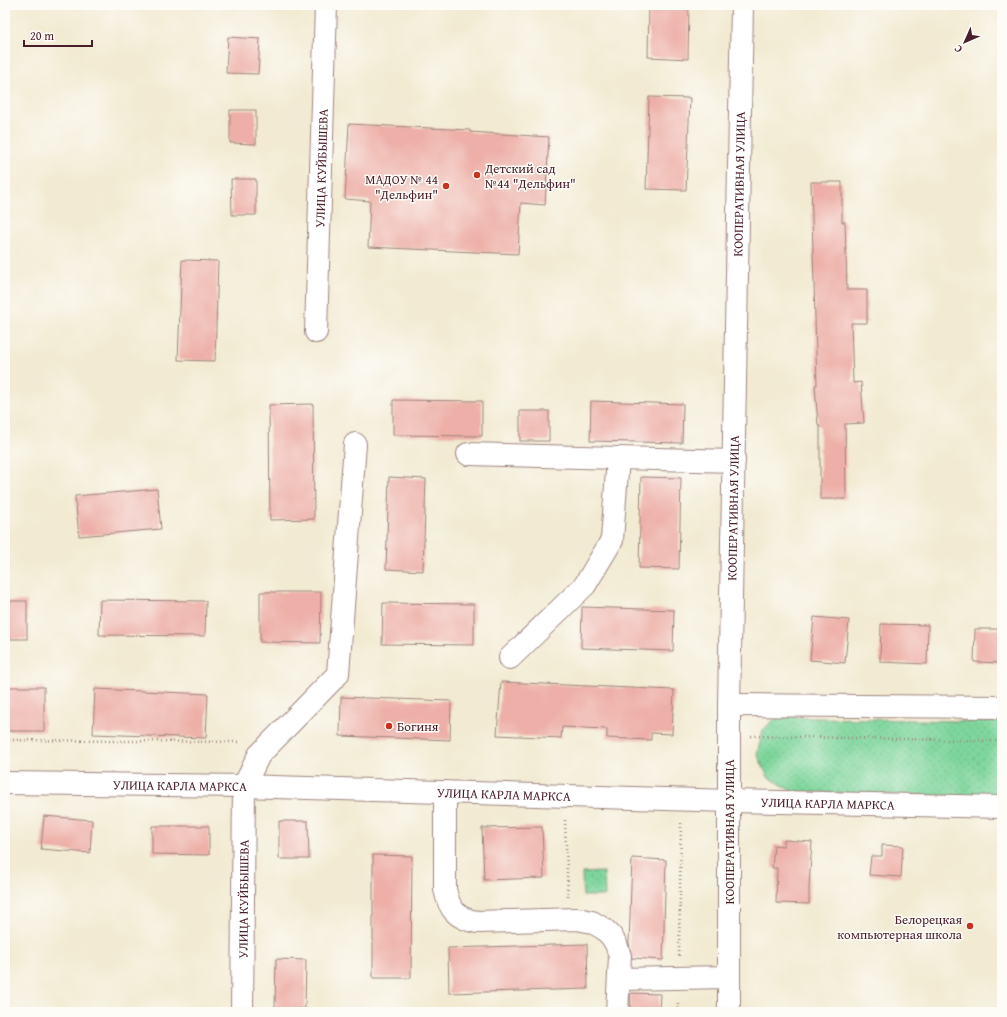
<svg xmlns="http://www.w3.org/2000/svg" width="1007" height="1017" font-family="'Gentium Book Plus',serif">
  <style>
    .park { fill: url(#park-dots); stroke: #647a64 }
    .building { fill: #edafa7 }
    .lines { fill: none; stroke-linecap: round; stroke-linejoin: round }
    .minor-casing { stroke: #9e847e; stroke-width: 24 }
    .path { stroke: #9e847e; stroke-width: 2.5; stroke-dasharray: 1 3; stroke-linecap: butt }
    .minor { stroke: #fff; stroke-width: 22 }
    .poi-dot { fill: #c8321e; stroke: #fdfcf7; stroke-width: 1.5 }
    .labels { text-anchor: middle; stroke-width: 3; stroke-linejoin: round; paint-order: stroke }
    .street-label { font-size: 13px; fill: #4a1f2b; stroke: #fdfcf7 }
    .poi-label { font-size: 13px; fill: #4a1f2b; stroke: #fdfcf7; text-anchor: start }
  </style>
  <defs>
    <pattern id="park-dots" width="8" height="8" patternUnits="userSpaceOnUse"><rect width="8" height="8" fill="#7ed69c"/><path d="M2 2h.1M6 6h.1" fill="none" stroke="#6eb787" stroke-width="1.8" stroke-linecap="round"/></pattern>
  </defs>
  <rect width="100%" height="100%" fill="#fdfcf7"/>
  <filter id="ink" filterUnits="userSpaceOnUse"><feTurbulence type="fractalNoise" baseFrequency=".025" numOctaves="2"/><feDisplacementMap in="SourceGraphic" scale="8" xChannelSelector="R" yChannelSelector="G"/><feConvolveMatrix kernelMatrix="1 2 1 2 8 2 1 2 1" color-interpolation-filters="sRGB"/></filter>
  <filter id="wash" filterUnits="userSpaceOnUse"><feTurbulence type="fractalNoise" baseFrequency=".012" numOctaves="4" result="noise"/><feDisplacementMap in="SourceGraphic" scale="16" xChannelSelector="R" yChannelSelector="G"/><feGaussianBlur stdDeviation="0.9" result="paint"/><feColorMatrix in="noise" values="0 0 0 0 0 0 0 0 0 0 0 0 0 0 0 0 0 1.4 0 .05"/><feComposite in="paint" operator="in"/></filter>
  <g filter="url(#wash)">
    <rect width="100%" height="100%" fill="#f2ead2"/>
    <g class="park">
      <path d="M777 717 1002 722V797L794 792 768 777 757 754 763 730Z"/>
      <path d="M604 872 605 896H583L582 873Z"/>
    </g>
    <g id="blocks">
      <g class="building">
        <path d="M649 5H689L688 59 648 57Z"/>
        <path d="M228 37 260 39 258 74 226 73Z"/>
        <path d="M649 97 690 98 686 190 646 189Z"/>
        <path d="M230 110H256V144L230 143Z"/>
        <path d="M349 124 470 130V132L549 137 545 205 521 203 518 254 368 247 370 201 345 199Z"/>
        <path d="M231 179H256V215H232Z"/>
        <path d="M811 182H842V222H845L847 290H867V323H851L853 383 861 382 864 423 845 424 846 499H820V426H818L815 385H817Z"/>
        <path d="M182 260 218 261 215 361 178 360Z"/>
        <path d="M393 400 482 401V436L393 435Z"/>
        <path d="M591 401 683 404 682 443 590 441Z"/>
        <path d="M313 404 314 519 270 520 269 405Z"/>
        <rect x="520" y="411" width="29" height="30"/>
        <path d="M389 477 426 479 423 571 386 569Z"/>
        <path d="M641 477 681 478 679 569 639 568Z"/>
        <path d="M157 489 161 529 79 536 75 496Z"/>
        <path d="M260 592H321L320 643 260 642Z"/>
        <path d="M100 600 206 601 205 636 99 635Z"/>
        <rect x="5" y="601" width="22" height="38"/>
        <path d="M383 603 474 604V645L382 644Z"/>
        <path d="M582 607 674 610 673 651 581 648Z"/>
        <path d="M814 617 849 620 845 663 810 660Z"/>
        <path d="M881 624 928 625 927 664 880 662Z"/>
        <path d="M975 629H1002V663L974 662Z"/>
        <path d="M501 682 674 690 672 734 651 733V740L607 738V729L562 727 561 738 497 735Z"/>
        <rect x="5" y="687" width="39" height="44"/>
        <path d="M95 689 208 694 206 738 93 734Z"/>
        <path d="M341 697 451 701 450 740 340 736Z"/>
        <path d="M44 816 92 820 90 853 41 849Z"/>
        <path d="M279 821H308L309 859H279Z"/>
        <path d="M152 826H209V855L152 854Z"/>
        <path d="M542 827 544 878 484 880 482 828Z"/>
        <path d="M784 840 812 842 809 887V904L776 903 777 868H772L774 845 784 846Z"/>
        <path d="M882 845 903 846 901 877 869 875 871 856H882Z"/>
        <path d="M373 855 412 856 411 978H373Z"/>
        <path d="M632 858 666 860 663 960 632 958 629 943Z"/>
        <path d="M587 944 588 989 449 993 448 948Z"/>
        <path d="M276 959 306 960 305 1009 275 1008Z"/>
        <path d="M631 993 660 994 659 1012H630Z"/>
      </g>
    </g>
  </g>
  <g filter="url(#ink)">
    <use href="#blocks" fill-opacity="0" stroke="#9e847e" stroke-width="1"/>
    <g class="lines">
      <g class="minor-casing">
        <g id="minor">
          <path id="s1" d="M316 332 326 5"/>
          <path d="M468 454 734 461"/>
          <path d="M510 658 585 585 612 540 618 458"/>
          <path d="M729 705 1002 707"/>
          <path id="s2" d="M5 783 244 786 730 801 1002 807"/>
          <path d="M445 792V889C449 909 456 919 478 922L577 919 592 922 604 929 611 936 616 944 620 956 617 1012"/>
          <path d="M619 979 729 977"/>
          <path id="s3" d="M242 1012 244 786 259 755 338 674 355 444"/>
          <path id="s4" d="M729 1012V705L742 5"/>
        </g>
      </g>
      <g class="path">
        <path d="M751 736 1002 741"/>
        <path d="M5 740 240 742"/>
        <path d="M565 820 568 897"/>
        <path d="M679 956 681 823"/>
        <path d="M678 1012V1001"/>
      </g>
      <use href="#minor" class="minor"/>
    </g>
  </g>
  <g class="poi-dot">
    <circle cx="477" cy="175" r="4"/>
    <circle cx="446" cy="186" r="4"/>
    <circle cx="389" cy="726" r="4"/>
    <circle cx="970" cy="926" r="4"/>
  </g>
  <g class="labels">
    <g class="street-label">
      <text dy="5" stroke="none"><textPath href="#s1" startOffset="164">УЛИЦА КУЙБЫШЕВА</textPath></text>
      <text dy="5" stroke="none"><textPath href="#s4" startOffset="828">КООПЕРАТИВНАЯ УЛИЦА</textPath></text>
      <text dy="5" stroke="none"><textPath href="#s4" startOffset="504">КООПЕРАТИВНАЯ УЛИЦА</textPath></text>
      <text dy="5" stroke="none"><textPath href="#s2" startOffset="175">УЛИЦА КАРЛА МАРКСА</textPath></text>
      <text dy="5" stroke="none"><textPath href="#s2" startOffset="499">УЛИЦА КАРЛА МАРКСА</textPath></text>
      <text dy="5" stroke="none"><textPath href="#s2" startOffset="823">УЛИЦА КАРЛА МАРКСА</textPath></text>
      <text transform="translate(729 832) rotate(-90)" y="5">КООПЕРАТИВНАЯ УЛИЦА</text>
      <text dy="5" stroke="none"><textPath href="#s3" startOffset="113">УЛИЦА КУЙБЫШЕВА</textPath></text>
    </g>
    <g class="poi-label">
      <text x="485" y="173">Детский сад<tspan x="485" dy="15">№44 "Дельфин"</tspan></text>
      <text x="438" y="184" text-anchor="end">МАДОУ № 44<tspan x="438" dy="15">"Дельфин"</tspan></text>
      <text x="397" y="731">Богиня</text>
      <text x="962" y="924" text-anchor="end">Белорецкая<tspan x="962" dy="15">компьютерная школа</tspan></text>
    </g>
  </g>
  <rect width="1007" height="1017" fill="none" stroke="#fdfcf7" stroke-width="20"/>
  <g transform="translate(965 42) rotate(225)" stroke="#fdfcf7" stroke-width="3" paint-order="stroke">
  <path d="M0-3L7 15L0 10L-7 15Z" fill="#4a1f2b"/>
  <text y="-6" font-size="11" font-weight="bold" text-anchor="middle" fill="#4a1f2b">С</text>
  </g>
  <path d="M24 40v6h68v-6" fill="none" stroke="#4a1f2b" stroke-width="2"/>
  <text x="30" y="40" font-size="12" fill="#4a1f2b" stroke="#fdfcf7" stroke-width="3" paint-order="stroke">20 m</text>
</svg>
